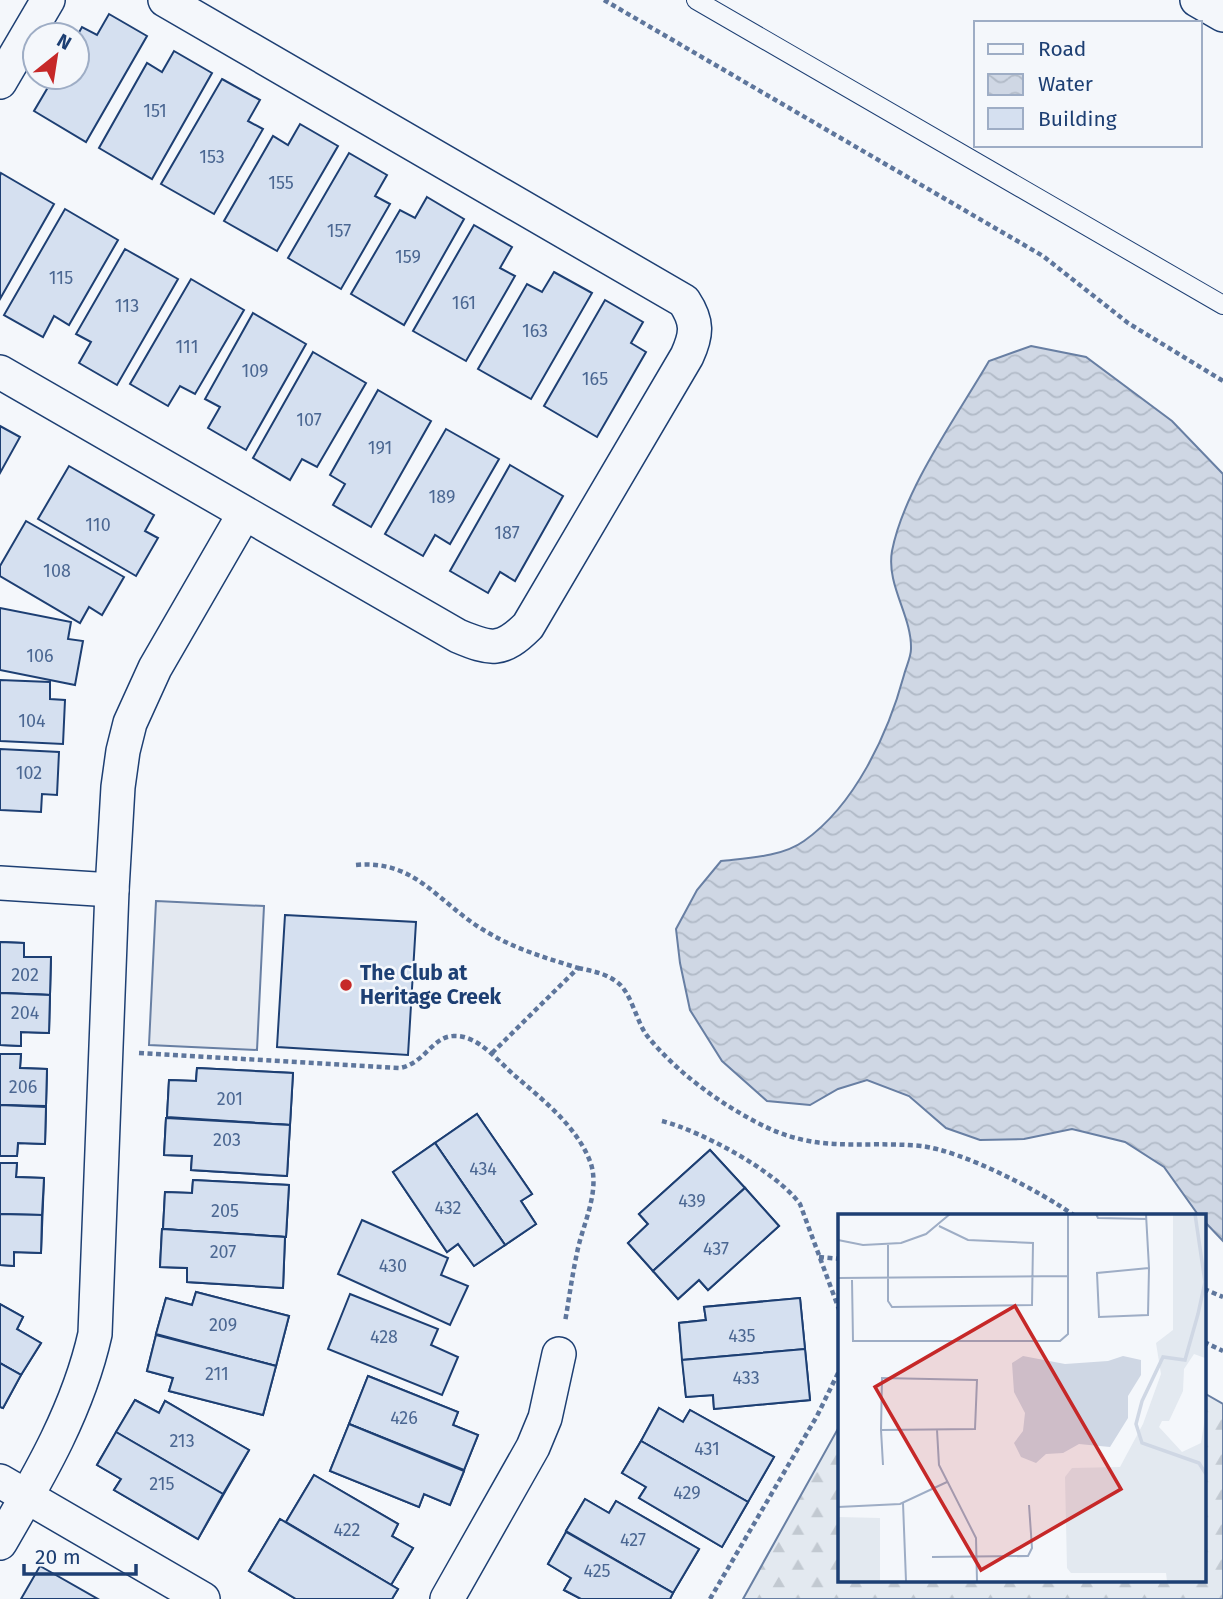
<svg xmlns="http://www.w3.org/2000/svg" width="1223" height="1599" font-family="'Fira Sans',sans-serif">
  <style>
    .forest { fill: url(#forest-firs); stroke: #687fa3; stroke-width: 2 }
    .parking { fill: #e3e8f0; stroke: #687fa3; stroke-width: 2 }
    .water { fill: url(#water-waves); stroke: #687fa3; stroke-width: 2 }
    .building { fill: #d5e0f0; stroke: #1d3f73; stroke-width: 2 }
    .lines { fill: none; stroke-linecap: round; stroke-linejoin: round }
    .lane-casing { stroke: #1d3f73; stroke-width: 20 }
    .street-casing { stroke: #1d3f73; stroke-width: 36 }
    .path { stroke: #5e769c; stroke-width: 4.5; stroke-dasharray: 5 3.5; stroke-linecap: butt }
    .lane { stroke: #f4f7fb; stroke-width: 18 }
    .street { stroke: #f4f7fb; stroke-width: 33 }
    .poi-dot { fill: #c62828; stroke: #f4f7fb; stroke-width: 2.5 }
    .labels { text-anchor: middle; stroke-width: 5; stroke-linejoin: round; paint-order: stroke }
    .number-label { font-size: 18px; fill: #4b6792 }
    .poi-label { font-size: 21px; font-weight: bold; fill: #1d3f73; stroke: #f4f7fb; text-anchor: start }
    .inset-river { fill: none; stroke: #cfd7e4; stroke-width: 3.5 }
    .inset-road { fill: none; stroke: #9eadc5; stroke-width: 2 }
    .view { fill: #c62828; fill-opacity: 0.15; stroke: #c62828; stroke-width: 3.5 }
    .inset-edge { fill: none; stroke: #1d3f73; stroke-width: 3.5 }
  </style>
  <defs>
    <pattern id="forest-firs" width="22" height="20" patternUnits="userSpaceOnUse" patternTransform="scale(1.75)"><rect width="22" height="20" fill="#e3e9f0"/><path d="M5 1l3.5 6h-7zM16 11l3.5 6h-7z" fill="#c2c9d1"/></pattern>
    <pattern id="water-waves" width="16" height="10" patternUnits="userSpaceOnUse" patternTransform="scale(1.75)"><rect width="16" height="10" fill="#cfd7e4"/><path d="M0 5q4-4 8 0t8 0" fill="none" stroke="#b1bac7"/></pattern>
  </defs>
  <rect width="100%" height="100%" fill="#f4f7fb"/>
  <path class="forest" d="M1204 1393 1223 1404V1599H743L840 1425V1580H1204Z"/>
  <path class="parking" d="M156 901 264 906 257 1050 149 1045Z"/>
  <path class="water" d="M1031 346 1086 357 1172 421 1223 474V1241L1204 1221V1216H1199L1164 1167 1125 1142 1072 1129 1024 1139 980 1140 946 1128 909 1096 867 1080 838 1089 810 1105 767 1101 722 1061 690 1010 680 963 676 929 697 890 721 861C747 858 782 857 804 841 855 805 888 734 904 675 906 667 911 657 911 649 912 616 886 585 892 551 904 489 957 416 989 361Z"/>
  <g class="building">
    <path d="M109 14 147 36 86 142 34 111 54 77H77V36L82 27 97 35Z"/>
    <path d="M174 51 212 73 152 179 99 148 147 63 162 72Z"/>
    <path d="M222 79 260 100 248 121 263 129 214 214 161 184Z"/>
    <path d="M300 124 338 146 277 251 224 221 273 136 288 145Z"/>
    <path d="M349 153 387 175 375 196 390 204 341 289 288 258Z"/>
    <path d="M1 173 54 204 0 299V176Z"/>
    <path d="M427 197 464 219 404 325 351 294 400 210 415 218Z"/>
    <path d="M65 209 118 240 69 325 54 316 43 337 4 315Z"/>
    <path d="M474 225 512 247 500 268 515 276 466 361 413 331Z"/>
    <path d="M125 249 178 279 117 385 79 363 91 342 76 334Z"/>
    <path d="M554 272 592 293 531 399 478 369 527 284 542 292Z"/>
    <path d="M191 279 244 310 195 394 180 386 168 406 130 384Z"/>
    <path d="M605 300 643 322 631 343 646 352 597 437 544 406Z"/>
    <path d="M253 313 306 344 246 450 208 428 220 407 205 399Z"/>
    <path d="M313 352 366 383 317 467 302 459 290 480 253 458Z"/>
    <path d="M378 390 431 421 371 527 333 505 345 484 330 475Z"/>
    <path d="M0 426 20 437 0 473Z"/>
    <path d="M446 429 499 459 450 544 435 535 423 556 385 534Z"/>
    <path d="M510 465 563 496 515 581 500 572 488 593 450 571Z"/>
    <path d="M69 466 154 515 145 531 158 538 136 576 38 519Z"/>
    <path d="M26 521 124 577 102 615 89 607 80 623 0 576V566Z"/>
    <path d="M0 608 71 622 68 639 83 641 75 685 0 670Z"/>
    <path d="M0 680 50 682V699L65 700 63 744 0 741Z"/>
    <path d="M0 749 59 752 57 795 42 794 41 812 0 810Z"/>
    <path d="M285 915 416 922 408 1055 277 1047Z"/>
    <path d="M0 942 24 943V957H51L50 995 0 993Z"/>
    <path d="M0 942 24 943V957H51L50 995 0 993Z"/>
    <path d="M0 993 50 995 49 1033 21 1032V1046L0 1045Z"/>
    <path d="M0 993 50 995 49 1033 21 1032V1046L0 1045Z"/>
    <path d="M0 1054H21L20 1068 47 1069 46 1106 0 1105Z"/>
    <path d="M0 1054H21L20 1068 47 1069 46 1106 0 1105Z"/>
    <path d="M197 1068 293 1073 290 1125 167 1117 169 1080 196 1081Z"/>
    <path d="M197 1068 293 1073 290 1125 167 1117 169 1080 196 1081Z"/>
    <path d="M0 1105 46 1107 45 1144 18 1143 17 1156H0Z"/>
    <path d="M0 1105 46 1107 45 1144 18 1143 17 1156H0Z"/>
    <path d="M477 1114 532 1194 521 1201 536 1224 505 1245 435 1143Z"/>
    <path d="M477 1114 532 1194 521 1201 536 1224 505 1245 435 1143Z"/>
    <path d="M166 1118 290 1125 287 1176 191 1170 192 1156 164 1155Z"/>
    <path d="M166 1118 290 1125 287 1176 191 1170 192 1156 164 1155Z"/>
    <path d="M435 1143 505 1245 474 1266 458 1244 447 1252 393 1172Z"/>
    <path d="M435 1143 505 1245 474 1266 458 1244 447 1252 393 1172Z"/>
    <path d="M710 1150 745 1188 653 1271 628 1243 648 1224 639 1214Z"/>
    <path d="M710 1150 745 1188 653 1271 628 1243 648 1224 639 1214Z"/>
    <path d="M0 1163H17L16 1177 44 1178 41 1253 14 1252V1266L0 1265Z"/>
    <path d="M0 1163H17L16 1177 44 1178 42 1215 0 1214Z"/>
    <path d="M193 1180 289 1185 286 1237 163 1229 165 1192 192 1193Z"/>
    <path d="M193 1180 289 1185 286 1237 163 1229 165 1192 192 1193Z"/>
    <path d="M745 1188 779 1226 708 1290 699 1280 678 1299 653 1271Z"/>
    <path d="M745 1188 779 1226 708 1290 699 1280 678 1299 653 1271Z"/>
    <path d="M0 1214 42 1215 41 1253 14 1252V1266L0 1265Z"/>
    <path d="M362 1220 448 1258 441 1275 468 1286 450 1325 338 1274Z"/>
    <path d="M162 1229 285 1237 283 1288 187 1282V1268L160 1267Z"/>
    <path d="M162 1229 285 1237 283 1288 187 1282V1268L160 1267Z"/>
    <path d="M196 1292 289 1316 276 1366 156 1334 166 1298 192 1305Z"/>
    <path d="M196 1292 289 1316 276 1366 156 1334 166 1298 192 1305Z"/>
    <path d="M350 1294 438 1329 431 1345 458 1357 442 1395 328 1349Z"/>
    <path d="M800 1298 810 1400 714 1409 713 1395 686 1397 679 1323 706 1320 704 1307Z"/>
    <path d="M800 1298 805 1349 682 1360 679 1323 706 1320 704 1307Z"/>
    <path d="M0 1304 23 1317 17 1329 41 1343 21 1375 0 1363Z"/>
    <path d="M0 1304 23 1317 17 1329 41 1343 21 1375 0 1363Z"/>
    <path d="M156 1335 276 1366 263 1415 169 1391 173 1378 147 1371Z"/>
    <path d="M156 1335 276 1366 263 1415 169 1391 173 1378 147 1371Z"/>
    <path d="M805 1349 810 1400 714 1409 713 1395 686 1397 682 1360Z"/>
    <path d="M0 1363 21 1375 3 1408 0 1407Z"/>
    <path d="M0 1363 21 1375 3 1408 0 1407Z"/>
    <path d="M368 1376 458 1412 453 1425 478 1435 464 1470 349 1424Z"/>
    <path d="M368 1376 458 1412 453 1425 478 1435 464 1470 349 1424Z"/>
    <path d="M135 1400 159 1413 165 1401 249 1450 198 1539 114 1490 121 1479 97 1465Z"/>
    <path d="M135 1400 159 1413 165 1401 249 1450 223 1494 116 1432Z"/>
    <path d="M659 1408 683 1422 690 1410 774 1457 748 1502 641 1441Z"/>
    <path d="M659 1408 683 1422 690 1410 774 1457 748 1502 641 1441Z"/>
    <path d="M349 1424 464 1471 450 1505 424 1494 419 1507 330 1471Z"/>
    <path d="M349 1424 464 1471 450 1505 424 1494 419 1507 330 1471Z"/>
    <path d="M116 1432 223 1494 198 1539 114 1490 121 1479 97 1465Z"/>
    <path d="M641 1441 748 1502 722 1547 639 1498 646 1487 622 1473Z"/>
    <path d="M641 1441 748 1502 722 1547 639 1498 646 1487 622 1473Z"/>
    <path d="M314 1475 398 1524 392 1536 413 1548 391 1585 286 1522Z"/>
    <path d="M314 1475 398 1524 392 1536 413 1548 391 1585 286 1522Z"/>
    <path d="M585 1499 609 1513 616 1501 699 1549 673 1593 566 1531Z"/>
    <path d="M585 1499 609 1513 616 1501 699 1549 673 1593 566 1531Z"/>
    <path d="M280 1519 398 1589 392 1599H296L249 1571Z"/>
    <path d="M280 1519 398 1589 392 1599H296L249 1571Z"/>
    <path d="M566 1532 673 1593 670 1599H581L564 1590 571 1578 548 1564Z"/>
    <path d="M566 1532 673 1593 670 1599H581L564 1590 571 1578 548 1564Z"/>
    <path d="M40 1566 98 1599H21Z"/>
  </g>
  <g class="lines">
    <g class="lane-casing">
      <path id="lane" d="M696 0 1223 305"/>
    </g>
    <g class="street-casing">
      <g id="street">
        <path d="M1197 0 1223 15"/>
        <path d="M0 82 48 0"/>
        <path d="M0 372 458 636C491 650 502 652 528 626L687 356C697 334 698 322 684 301L165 0"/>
        <path d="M0 883 112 890"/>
        <path d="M0 1481 203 1599"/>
        <path d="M0 1543C39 1476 78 1410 95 1334L112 890 118 787 123 751 130 723 155 668 244 514"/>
        <path d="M447 1599 533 1447 545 1418 559 1354"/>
      </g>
    </g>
    <g class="path">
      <path d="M604 0 1043 256 1128 323 1223 381"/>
      <path d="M356 865C417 859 439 905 487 932 515 949 546 958 578 968L491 1054"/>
      <path d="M578 968C592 971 605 973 617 982 632 993 636 1022 648 1037 676 1071 716 1101 756 1122 817 1155 858 1140 921 1146 963 1151 1040 1191 1075 1216"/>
      <path d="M139 1053 400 1068C425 1063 432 1037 453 1036 477 1034 498 1061 514 1075 543 1100 578 1127 591 1164 600 1193 582 1226 577 1253 572 1276 569 1299 565 1322"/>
      <path d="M662 1121C701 1131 776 1171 800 1204L840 1312"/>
      <path d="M819 1257 840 1259"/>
      <path d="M1204 1289 1223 1297"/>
      <path d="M1204 1342 1223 1351"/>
      <path d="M710 1599 817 1416 840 1369"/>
    </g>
    <use href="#lane" class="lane"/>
    <use href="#street" class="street"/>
  </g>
  <circle class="poi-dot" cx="346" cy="985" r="7"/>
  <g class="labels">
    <g class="number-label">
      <text x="155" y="117">151</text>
      <text x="212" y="163">153</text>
      <text x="281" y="189">155</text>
      <text x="339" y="237">157</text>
      <text x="408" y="263">159</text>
      <text x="61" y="284">115</text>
      <text x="464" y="309">161</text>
      <text x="127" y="312">113</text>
      <text x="535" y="337">163</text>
      <text x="187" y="353">111</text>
      <text x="255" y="377">109</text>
      <text x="595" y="385">165</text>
      <text x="309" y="426">107</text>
      <text x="380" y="454">191</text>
      <text x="442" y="503">189</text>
      <text x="98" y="531">110</text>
      <text x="507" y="539">187</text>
      <text x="57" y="577">108</text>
      <text x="40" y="662">106</text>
      <text x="32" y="727">104</text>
      <text x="29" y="779">102</text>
      <text x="25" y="981">202</text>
      <text x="25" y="1019">204</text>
      <text x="23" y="1093">206</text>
      <text x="230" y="1105">201</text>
      <text x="227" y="1146">203</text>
      <text x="483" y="1175">434</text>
      <text x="692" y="1207">439</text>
      <text x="448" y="1214">432</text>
      <text x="225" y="1217">205</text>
      <text x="716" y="1255">437</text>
      <text x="223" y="1258">207</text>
      <text x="393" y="1272">430</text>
      <text x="223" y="1331">209</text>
      <text x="742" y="1342">435</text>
      <text x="384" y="1343">428</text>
      <text x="217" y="1380">211</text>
      <text x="746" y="1384">433</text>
      <text x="404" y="1424">426</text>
      <text x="182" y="1447">213</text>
      <text x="707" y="1455">431</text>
      <text x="162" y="1490">215</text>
      <text x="687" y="1499">429</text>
      <text x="347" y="1536">422</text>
      <text x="633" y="1546">427</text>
      <text x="597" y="1577">425</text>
    </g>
    <g class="poi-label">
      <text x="360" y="980">The Club at<tspan x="360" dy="24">Heritage Creek</tspan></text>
    </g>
  </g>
  <g transform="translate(838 1214)">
    <rect width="368" height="368" fill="#f4f7fb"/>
    <path d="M335 0H367V144L356 140 346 155 345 177 331 207H324L321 213 344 238 363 229 367 203V367H329L328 359H233L229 354 227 263 234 254 282 253 305 210 323 160 318 129 335 116Z" fill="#e3e9f0"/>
    <path d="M0 303 42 304V367H0Z" fill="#e3e9f0"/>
    <path d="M185 142 227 150 270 147 285 142 303 146V161L290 182V204L272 233 241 230 225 239 208 240 198 249 183 243 176 229 185 217 187 199 176 178 174 149Z" fill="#cfd7e4"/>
    <path class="inset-river" d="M357 0 367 68 360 100 347 146 325 143 304 187 298 210 304 229 361 249 368 260"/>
    <path class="inset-road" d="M258 0 260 4 309 5M308 0 311 54 310 101 261 103 259 59 311 54M0 26 25 31 63 29 88 20 112 0M50 31V87L54 93 194 91 195 29 130 26 101 12M0 64 230 62M14 66 15 127H222L230 120V0M43 216 137 215 139 166 44 164 43 216 45 251M99 216 101 251 138 324 139 367M65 289 68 367M0 293 62 290 109 268M94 343 190 342 194 334 191 291"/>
    <path class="view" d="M177 92 283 275 143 356 37 173Z"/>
    <rect width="368" height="368" class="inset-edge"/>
  </g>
  <rect x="974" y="21" width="228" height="126" fill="#f4f7fb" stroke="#9eadc5" stroke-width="2"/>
  <rect x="988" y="44" width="35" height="10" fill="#f4f7fb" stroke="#9eadc5" stroke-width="2"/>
  <text x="1038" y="56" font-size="21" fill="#1d3f73">Road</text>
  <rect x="988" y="74" width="35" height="21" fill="url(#water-waves)" stroke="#9eadc5" stroke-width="2"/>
  <text x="1038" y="91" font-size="21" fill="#1d3f73">Water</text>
  <rect x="988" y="108" width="35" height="21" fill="#d5e0f0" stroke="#9eadc5" stroke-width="2"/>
  <text x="1038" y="126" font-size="21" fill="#1d3f73">Building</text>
  <g transform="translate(56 56) rotate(30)"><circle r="33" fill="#f4f7fb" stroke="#9eadc5" stroke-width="2"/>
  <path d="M0-5L12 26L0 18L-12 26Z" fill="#c62828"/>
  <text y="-10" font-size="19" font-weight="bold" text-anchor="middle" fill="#1d3f73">N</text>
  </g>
  <path d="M24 1564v10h112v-10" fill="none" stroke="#1d3f73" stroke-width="3.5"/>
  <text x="35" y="1564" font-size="21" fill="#1d3f73" stroke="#f4f7fb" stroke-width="5" paint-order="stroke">20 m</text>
</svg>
